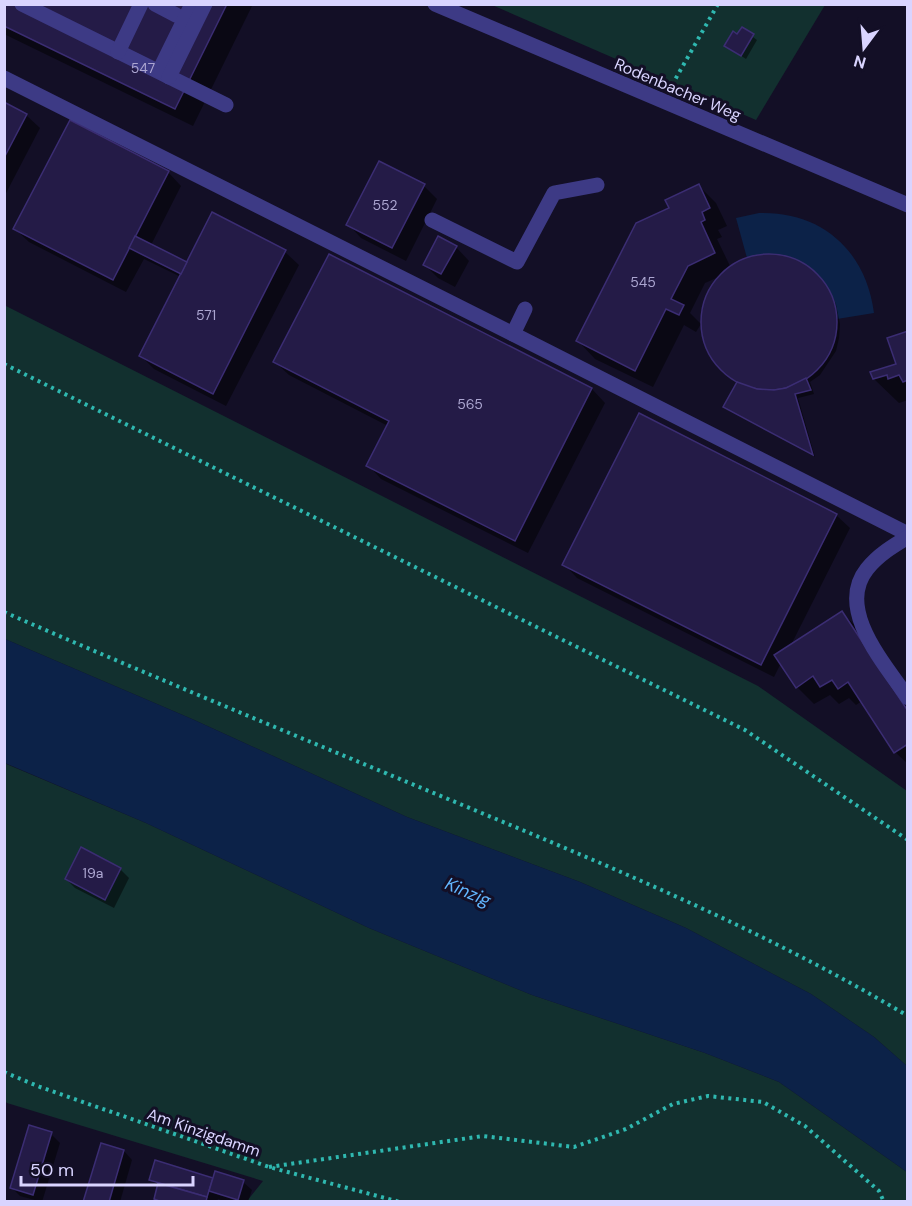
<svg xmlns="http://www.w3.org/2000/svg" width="912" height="1206" font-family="'DM Sans',sans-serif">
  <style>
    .green { fill: #12302f }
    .water { fill: #0c2248 }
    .shadow { fill: #0007 }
    .building { fill: #241b47; stroke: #3b2d73; stroke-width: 1.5 }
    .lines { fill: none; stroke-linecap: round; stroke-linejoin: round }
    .path { stroke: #2fb8b0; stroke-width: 4; stroke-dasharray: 3 4.5; stroke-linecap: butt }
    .minor { stroke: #3d3a85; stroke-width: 15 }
    .labels { text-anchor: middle; stroke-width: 6; stroke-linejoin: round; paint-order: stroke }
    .number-label { font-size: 14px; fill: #aca6d1 }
    .street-label { font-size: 16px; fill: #d9d4ff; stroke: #130f26 }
    .water-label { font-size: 18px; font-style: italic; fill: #62b6ff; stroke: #130f26 }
  </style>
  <rect width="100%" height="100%" fill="#130f26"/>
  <g class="green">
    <path d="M492 5H825L756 120Z"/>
    <path d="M4 305 758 686 907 791V1066L874 1037 811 994 686 928 580 882 407 817 192 719 5 639Z"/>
    <path d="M4 763 146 823 369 928 532 995 705 1053 779 1082 907 1172V1201H247L263 1181 7 1103 4 1100Z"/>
  </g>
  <g class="water">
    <path d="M759 213C822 211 866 251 874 313L837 319C834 308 833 297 827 287 811 261 776 248 747 258L736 218Z"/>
    <path d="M5 639 192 719 407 817 580 882 686 928 811 994 874 1037 907 1066V1172L779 1082 705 1053 532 995 369 928 146 823 5 763Z"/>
  </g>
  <g class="shadow">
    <path d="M4 4H253L193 126 4 34Z"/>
    <path d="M742 29 757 40 746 59 726 46 738 37Z"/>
    <path d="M4 104 26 115 40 128 4 197Z"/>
    <path d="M168 172 181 186 151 245 187 264 213 214 285 252 299 265 226 406 154 369 140 355 181 277 144 259 126 292 29 242 15 229Z"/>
    <path d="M698 185 716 203 727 226 718 230 722 237 717 239 731 268 747 260 771 256 792 260 813 272 830 291 836 304 840 324 839 338 836 351 820 375 810 382 814 394 798 398 815 457 729 411 725 407 738 383 730 378 717 364 707 349 703 331 702 314 707 298 721 276 705 283 690 313 701 324 696 332 684 325 653 387 595 359 578 341 671 209Z"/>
    <path d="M424 186 437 199 406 261 361 238 348 224Z"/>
    <path d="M456 247 469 261 455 287 438 278 425 265Z"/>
    <path d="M329 256 592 389 605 403 528 553 381 479 368 465 388 426 289 375 275 362Z"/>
    <path d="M908 332V400L899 403 874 379 898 365Z"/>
    <path d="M836 515 850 528 790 647 842 613 860 630 908 704V764L895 752 862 701 856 705 849 698 839 704 830 695 814 704 797 687 781 663 774 677 577 578 564 564Z"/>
    <path d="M120 869 129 878 114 908 75 888 66 879Z"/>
    <path d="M51 1134 60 1143 42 1202 20 1196 11 1187Z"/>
    <path d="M102 1145 124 1151 132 1160 120 1202H85Z"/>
    <path d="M214 1179 243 1182 252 1190 248 1202H227L218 1199 217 1202H158L155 1199 159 1187 151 1180Z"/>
  </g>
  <g class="building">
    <path d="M4 4H227L175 109 4 26Z"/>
    <path d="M742 27 754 34 741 56 724 46 733 31 737 34Z"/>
    <path d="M4 102 27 114 4 158Z"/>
    <path d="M70 120 169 171 113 280 13 229Z"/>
    <path d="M379 161 425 184 392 248 346 225Z"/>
    <path d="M699 184 710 208 702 212 705 220 701 222 715 253 688 266 671 299 684 305 679 315 666 309 635 371 576 341 636 223 669 208 665 200Z"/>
    <path d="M212 212 286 250 213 394 139 356Z"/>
    <path d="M135 236 187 262 181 274 129 248Z"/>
    <path d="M438 236 457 246 441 274 423 265Z"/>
    <path d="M329 254 592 388 515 541 366 466 389 421 273 362Z"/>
    <circle cx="769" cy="322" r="68"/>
    <path d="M908 331V380L903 382 899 375 888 379 887 375 873 379 870 372 896 364 887 338Z"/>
    <path d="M806 378 811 390 795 394 813 455 723 407 737 382 757 389 774 390 786 388Z"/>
    <path d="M639 413 837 514 761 665 562 565Z"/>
    <path d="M842 611 908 711V744L894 753 848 682 838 689 832 680 820 687 813 676 796 688 774 655Z"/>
    <path d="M81 847 121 868 105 900 65 879Z"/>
    <path d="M29 1125 52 1132 33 1195 10 1188Z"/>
    <path d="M101 1143 124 1150 109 1202H83Z"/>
    <path d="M155 1160 213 1178 207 1197 149 1180Z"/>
    <path d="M215 1171 244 1180 238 1200 209 1191Z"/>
    <path d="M158 1183 207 1197 206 1202H162L154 1199Z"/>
  </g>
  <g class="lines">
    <g class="path">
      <path d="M672 85 718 4"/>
      <path d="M4 364 745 730 908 840"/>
      <path d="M4 612C160 680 316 744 472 809 621 871 769 933 908 1016"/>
      <path d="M4 1072 40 1087 269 1167 400 1202"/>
      <path d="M269 1167 483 1136 574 1147 626 1129 673 1104 708 1096 763 1102 805 1126 879 1191 884 1202"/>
    </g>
    <g class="minor">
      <path d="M22 4 226 105"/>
      <path d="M155 4 176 15"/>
      <path d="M435 4 908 205"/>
      <path d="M118 52 141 4"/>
      <path d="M159 71 192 4"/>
      <path d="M169 77 205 4"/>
      <path d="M4 78 513 334"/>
      <path d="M432 220 517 262 554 193 597 185"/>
      <path d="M525 309 513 334 908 534"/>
      <path d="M908 537C893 546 878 555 867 569 835 609 885 664 908 698"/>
    </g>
  </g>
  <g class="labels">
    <g class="number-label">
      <text x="143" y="73">547</text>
      <text x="385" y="210">552</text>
      <text x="643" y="287">545</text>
      <text x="206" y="320">571</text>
      <text x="470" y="409">565</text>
      <text x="93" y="878">19a</text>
    </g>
    <g class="street-label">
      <text transform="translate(678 89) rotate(23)" y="6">Rodenbacher Weg</text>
      <text transform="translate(204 1132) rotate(19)" y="6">Am Kinzigdamm</text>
    </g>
    <g class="water-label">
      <text transform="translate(468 892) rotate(23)" y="6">Kinzig</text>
    </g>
  </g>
  <rect width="912" height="1206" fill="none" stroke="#d9d4ff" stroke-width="12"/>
  <g transform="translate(864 48) rotate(196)" stroke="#130f26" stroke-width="4.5" paint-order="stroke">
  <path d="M0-4.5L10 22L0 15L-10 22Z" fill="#d9d4ff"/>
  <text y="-9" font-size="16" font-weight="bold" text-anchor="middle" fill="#d9d4ff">N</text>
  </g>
  <path d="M21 1176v9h172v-9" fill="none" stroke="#d9d4ff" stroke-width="3"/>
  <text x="30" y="1176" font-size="18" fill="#d9d4ff" stroke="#130f26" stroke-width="4.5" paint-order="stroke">50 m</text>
</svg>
